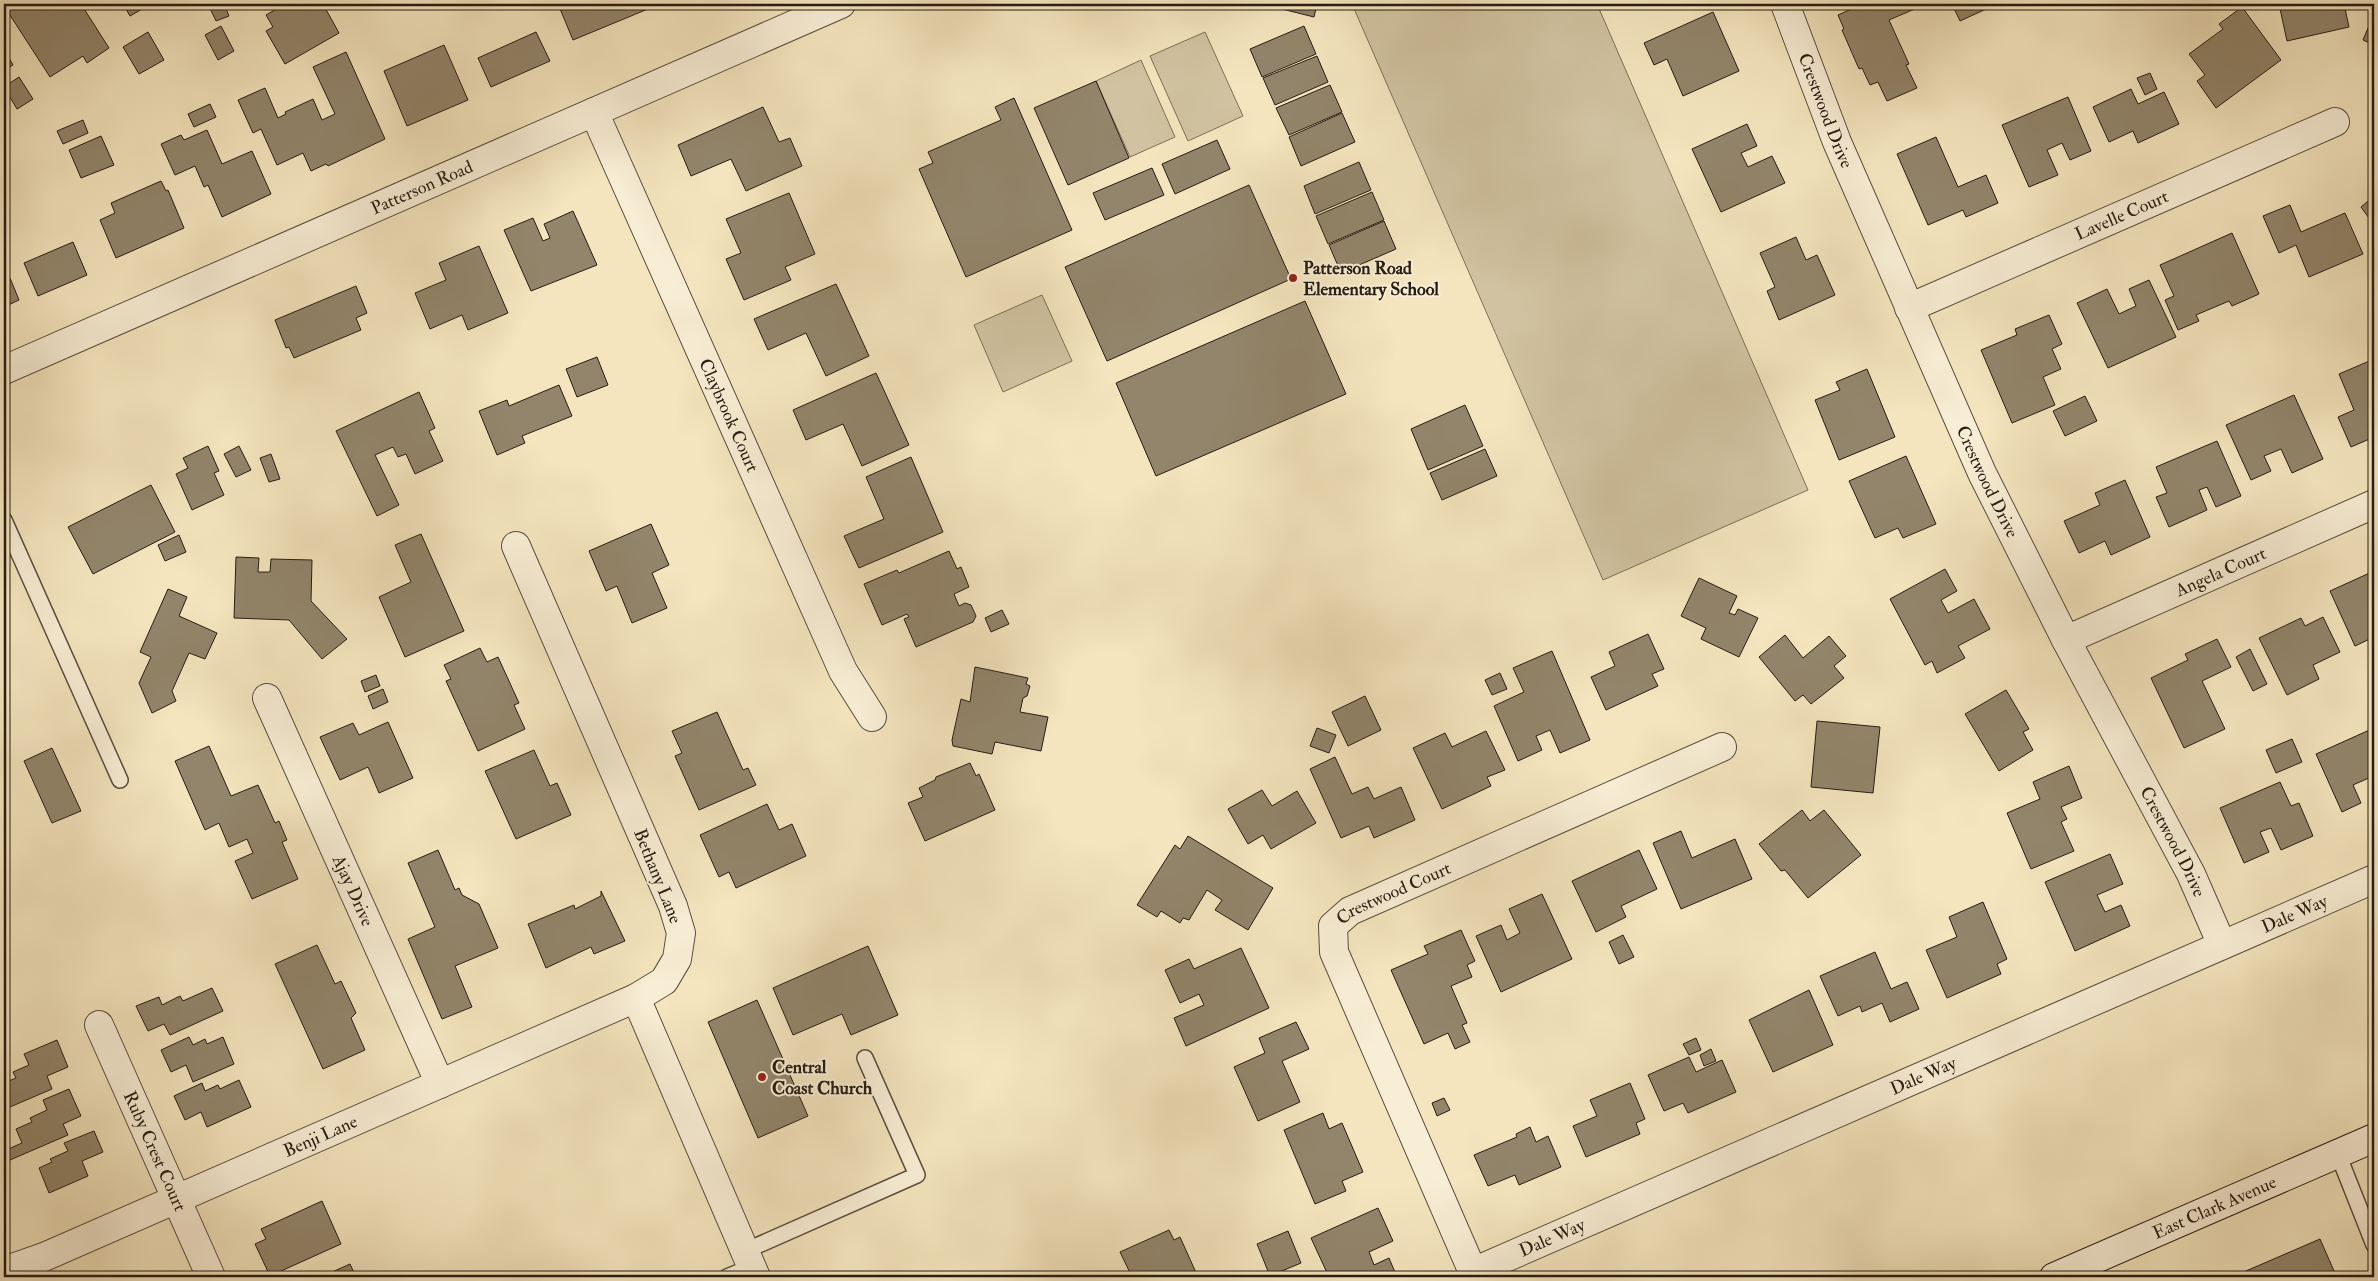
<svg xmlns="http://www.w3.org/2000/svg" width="2378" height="1281" font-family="'IM FELL Double Pica',serif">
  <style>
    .green { fill: #d1c3a1; stroke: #7c705a }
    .building { fill: #92856b; stroke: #271c12 }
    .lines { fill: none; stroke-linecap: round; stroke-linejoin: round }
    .service-casing { stroke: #5a4e3d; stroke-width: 18 }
    .minor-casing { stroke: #5a4e3d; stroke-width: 30 }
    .tertiary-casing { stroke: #5a4e3d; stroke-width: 30 }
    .secondary-casing { stroke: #271c12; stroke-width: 30 }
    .service { stroke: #f8eed5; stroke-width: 15 }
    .minor { stroke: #f8eed5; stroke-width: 28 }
    .tertiary { stroke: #f8eed5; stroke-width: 28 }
    .secondary { stroke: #f8eed5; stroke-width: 28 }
    .poi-dot { fill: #8f2418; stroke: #f8eed5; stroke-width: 2 }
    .labels { text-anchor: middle; stroke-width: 4; stroke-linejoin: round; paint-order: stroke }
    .street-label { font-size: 18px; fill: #271c12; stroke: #f8eed5 }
    .poi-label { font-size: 18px; font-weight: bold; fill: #271c12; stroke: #f8eed5; text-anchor: start }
  </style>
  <rect width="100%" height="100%" fill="#f4e5be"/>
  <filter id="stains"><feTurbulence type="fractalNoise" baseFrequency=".004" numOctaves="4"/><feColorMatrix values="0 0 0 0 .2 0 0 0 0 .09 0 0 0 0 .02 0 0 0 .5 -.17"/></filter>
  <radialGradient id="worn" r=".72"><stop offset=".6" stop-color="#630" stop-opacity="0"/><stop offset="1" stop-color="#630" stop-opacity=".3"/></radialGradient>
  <g class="green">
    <path d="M1352 4H1597L1808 490 1603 580Z"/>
    <path d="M1205 32 1243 116 1188 141 1150 56Z"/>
    <path d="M1141 60 1175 137 1130 157 1096 81Z"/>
    <path d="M1042 295 1072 361 1003 392 974 325Z"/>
  </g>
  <g class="building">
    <path d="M14 4H44L47 9 51 7 48 4H81L109 48 87 63 83 56 50 77 6 9Z"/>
    <path d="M123 4H151L130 16Z"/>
    <path d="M208 4H224L229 16 216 21Z"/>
    <path d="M285 4H323L339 33 285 64 266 31 273 27 266 15Z"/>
    <path d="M558 4H660L573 40Z"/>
    <path d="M1262 4H1317L1314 17Z"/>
    <path d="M1862 4H1916L1917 8 1889 20 1909 64 1906 65 1917 88 1887 101 1878 82 1870 85 1862 68 1859 69 1842 30 1844 29 1838 15Z"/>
    <path d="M1952 4H1997L1960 21Z"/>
    <path d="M2279 4H2344L2349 27 2287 41Z"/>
    <path d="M2242 7 2281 60 2216 108 2197 81 2205 75 2189 54 2223 29 2219 24Z"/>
    <path d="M1713 12 1739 71 1683 96 1667 59 1654 65 1644 43Z"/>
    <path d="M2374 14V45L2363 40Z"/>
    <path d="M221 26 234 51 218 60 205 35Z"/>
    <path d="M1304 26 1316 54 1262 77 1250 49Z"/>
    <path d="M148 32 164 60 139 74 123 47Z"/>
    <path d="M536 32 550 61 491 87 478 58Z"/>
    <path d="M444 45 468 100 407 126 384 71Z"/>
    <path d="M4 49 13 65 4 70Z"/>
    <path d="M346 52 385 139 328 166 326 164 311 171 303 153 277 165 261 129 253 133 238 100 265 88 278 118 286 114 285 112 313 99 322 120 335 114 313 67Z"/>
    <path d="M1317 56 1328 82 1275 105 1263 78Z"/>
    <path d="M2150 73 2157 89 2145 95 2137 78Z"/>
    <path d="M19 77 33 99 17 109 4 87Z"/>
    <path d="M1096 81 1129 158 1068 185 1034 108Z"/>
    <path d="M1330 85 1342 112 1289 135 1276 108Z"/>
    <path d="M2131 89 2138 104 2164 92 2179 124 2138 143 2133 131 2109 142 2093 107Z"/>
    <path d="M2068 97 2091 151 2070 160 2062 143 2047 150 2058 175 2029 187 2002 125Z"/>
    <path d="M1014 98 1072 230 966 277 919 169 933 163 928 152 1001 120 995 107Z"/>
    <path d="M210 104 216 117 194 127 188 114Z"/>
    <path d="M763 107 779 142 790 138 802 166 746 191 731 159 691 176 678 145Z"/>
    <path d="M1342 113 1355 142 1301 166 1289 137Z"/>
    <path d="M83 120 88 133 63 144 57 131Z"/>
    <path d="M1747 124 1757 146 1741 153 1748 167 1772 156 1785 183 1721 212 1692 149Z"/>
    <path d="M207 130 222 164 252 151 271 194 222 217 208 185 204 187 195 166 175 175 161 144 181 135 184 140Z"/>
    <path d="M101 136 114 165 81 178 69 150Z"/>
    <path d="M1936 137 1958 187 1986 175 1998 203 1966 217 1963 210 1928 225 1897 154Z"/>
    <path d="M1217 140 1230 169 1175 194 1162 164Z"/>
    <path d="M1359 162 1371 190 1315 214 1304 186Z"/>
    <path d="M1152 168 1164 195 1105 220 1093 193Z"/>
    <path d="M161 181 166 191 168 190 184 228 116 258 100 220 115 213 111 203Z"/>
    <path d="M1249 185 1291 279 1107 361 1065 267Z"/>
    <path d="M1372 192 1384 220 1328 244 1316 216Z"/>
    <path d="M789 193 815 254 785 267 791 280 744 300 726 259 741 253 726 219Z"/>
    <path d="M2374 196V225L2361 207Z"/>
    <path d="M2290 205 2301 232 2345 213 2363 254 2309 277 2296 245 2279 253 2263 216Z"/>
    <path d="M573 211 597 265 531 291 504 230 533 218 543 241 550 238 544 224Z"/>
    <path d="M1384 221 1396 249 1341 273 1329 245Z"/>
    <path d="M2232 233 2259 294 2232 306 2229 301 2196 315 2199 321 2178 330 2165 300 2174 296 2160 265Z"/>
    <path d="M1796 237 1806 260 1817 255 1835 295 1779 320 1767 291 1775 287 1760 253Z"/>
    <path d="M73 242 87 275 38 296 24 263Z"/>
    <path d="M479 246 508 313 468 330 462 315 430 329 415 293 446 280 439 263Z"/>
    <path d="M10 278 19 300 4 307V280Z"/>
    <path d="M2149 280 2176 337 2108 368 2077 303 2107 289 2119 314 2136 306 2129 289Z"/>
    <path d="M836 284 869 356 826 376 806 333 768 350 754 319Z"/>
    <path d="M356 286 367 313 356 318 361 330 294 358 289 347 286 348 275 320Z"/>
    <path d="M1305 301 1346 394 1156 476 1116 383Z"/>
    <path d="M2049 315 2062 344 2052 349 2061 369 2043 377 2055 405 2012 423 1981 350 2017 335 2015 329Z"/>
    <path d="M597 357 608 385 577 397 566 369Z"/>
    <path d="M2374 359V414L2372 415 2374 437 2351 447 2338 417 2354 410 2339 374Z"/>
    <path d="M1867 369 1895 437 1839 460 1815 400 1840 390 1836 382Z"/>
    <path d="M876 373 909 445 862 466 843 424 806 440 793 410Z"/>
    <path d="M559 385 572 416 522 436 525 443 497 455 479 411 507 400 509 406Z"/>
    <path d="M419 392 435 428 429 431 443 461 415 474 406 454 398 457 393 447 375 455 399 505 377 516 336 431Z"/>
    <path d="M2294 395 2323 459 2292 473 2281 449 2264 456 2271 471 2251 480 2226 425Z"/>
    <path d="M2085 396 2097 421 2065 436 2053 411Z"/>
    <path d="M1465 405 1483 446 1428 470 1411 429Z"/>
    <path d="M2217 441 2241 496 2216 507 2207 487 2199 490 2207 510 2169 527 2156 497 2167 493 2156 467Z"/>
    <path d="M208 446 219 471 214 473 224 495 192 510 176 474 188 468 183 458Z"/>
    <path d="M239 446 251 470 236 477 224 454Z"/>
    <path d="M1485 449 1497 476 1442 500 1430 473Z"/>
    <path d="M271 454 280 479 269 482 260 458Z"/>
    <path d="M1906 456 1936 524 1903 538 1898 528 1875 538 1849 481Z"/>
    <path d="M911 457 943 532 859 568 844 536 884 519 866 477Z"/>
    <path d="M2125 480 2150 537 2111 555 2105 541 2079 553 2064 521 2100 505 2095 493Z"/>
    <path d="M151 485 175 532 93 574 68 527Z"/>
    <path d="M651 524 669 565 652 573 667 608 632 623 617 586 606 591 589 551Z"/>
    <path d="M421 534 464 631 405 657 379 597 411 582 395 545Z"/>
    <path d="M179 535 186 552 165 561 158 545Z"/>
    <path d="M949 551 957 569 961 567 969 587 954 594 959 606 965 603 971 605 976 616 973 622 916 647 904 619 909 617 907 614 882 625 864 584 897 570 899 573Z"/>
    <path d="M236 557 259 558 258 572H270L271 559 312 560 311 601 347 639 322 659 289 620 234 618Z"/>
    <path d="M1945 569 1957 591 1941 600 1948 613 1974 599 1990 629 1958 646 1965 658 1937 673 1932 661 1925 665 1890 599Z"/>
    <path d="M2374 571V637L2355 646 2330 591Z"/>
    <path d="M1699 578 1737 596 1729 613 1735 615 1738 609 1758 618 1739 657 1701 639 1706 628 1681 616Z"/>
    <path d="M168 589 187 597 179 616 217 633 205 659 189 653 172 691 176 701 152 713 139 683 151 657 140 652Z"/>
    <path d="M1002 610 1009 624 991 632 985 618Z"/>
    <path d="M2323 617 2340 652 2313 665 2319 679 2287 695 2259 638 2301 618 2305 626Z"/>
    <path d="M1648 634 1664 669 1652 674 1658 686 1606 710 1591 677 1615 666 1609 652Z"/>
    <path d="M1785 635 1803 658 1829 636 1846 656 1834 666 1844 678 1811 704 1803 695 1795 701 1759 657Z"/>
    <path d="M2217 639 2231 667 2202 681 2225 729 2184 748 2151 678 2188 660 2185 654Z"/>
    <path d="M480 648 487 662 498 657 519 703 514 705 525 729 478 751 446 681 451 679 444 665Z"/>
    <path d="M2250 649 2267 684 2253 691 2236 657Z"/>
    <path d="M1552 651 1590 740 1560 753 1550 730 1536 736 1542 750 1518 761 1494 706 1524 692 1513 668Z"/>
    <path d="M975 667 1028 678 1026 684 1030 686 1027 696 1023 698 1020 712 1048 717 1041 751 995 742 992 754 953 746 952 740 961 699 970 702Z"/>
    <path d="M1500 673 1507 689 1492 695 1485 680Z"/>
    <path d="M376 675 380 686 365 692 361 681Z"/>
    <path d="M383 689 388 702 373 709 368 696Z"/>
    <path d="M2006 690 2029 729 2023 732 2033 750 1999 771 1965 714Z"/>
    <path d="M1365 696 1381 730 1348 746 1332 712Z"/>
    <path d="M717 712 743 770 748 768 756 785 699 810 675 756 682 753 672 731Z"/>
    <path d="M1817 721 1880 727 1873 793 1811 787Z"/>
    <path d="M388 722 413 778 379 793 368 767 340 780 320 737 353 723 359 735Z"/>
    <path d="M1317 728 1336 735 1329 753 1310 746Z"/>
    <path d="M2374 728V784L2371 777 2353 785 2361 803 2342 812 2316 754Z"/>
    <path d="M1486 731 1505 770 1487 777 1491 786 1442 809 1413 748 1445 733 1452 747Z"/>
    <path d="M2292 739 2302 762 2276 773 2266 750Z"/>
    <path d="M209 746 231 796 258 785 275 823 279 821 287 840 282 842 298 879 252 899 235 861 253 853 247 839 229 847 219 823 205 830 175 761Z"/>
    <path d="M52 748 81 811 52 823 24 761Z"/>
    <path d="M534 750 550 786 557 783 571 815 516 839 485 771Z"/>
    <path d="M4 752 9 765 4 767Z"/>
    <path d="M1335 757 1352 794 1368 787 1374 799 1401 787 1415 820 1374 838 1369 826 1341 838 1310 769Z"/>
    <path d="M970 763 976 776 979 774 995 810 925 841 908 803 923 797 919 788 935 780 936 777Z"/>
    <path d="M2069 766 2082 798 2061 807 2067 819 2061 822 2074 851 2031 869 2007 813 2040 799 2033 782Z"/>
    <path d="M2280 782 2291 806 2299 803 2313 836 2281 850 2271 828 2260 832 2269 852 2244 863 2220 808Z"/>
    <path d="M1262 790 1272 806 1297 791 1316 823 1271 849 1263 835 1248 844 1228 809Z"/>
    <path d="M767 804 779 830 792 824 806 856 736 888 729 872 719 877 700 835Z"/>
    <path d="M1802 810 1810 821 1824 810 1861 855 1808 898 1785 870 1781 871 1759 844Z"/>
    <path d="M1681 831 1692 858 1735 839 1752 879 1681 909 1653 843Z"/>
    <path d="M1188 836 1273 888 1248 930 1215 910 1222 900 1207 890 1189 920 1183 918 1180 923 1161 911 1157 917 1137 905 1175 845 1180 849Z"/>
    <path d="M438 850 455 890 459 888 462 895 479 904 498 948 455 966 472 1007 442 1019 408 939 435 927 408 863Z"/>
    <path d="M1639 850 1657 889 1621 906 1626 917 1596 932 1572 881Z"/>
    <path d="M2110 854 2123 884 2097 895 2105 912 2121 905 2130 926 2075 951 2045 882Z"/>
    <path d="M601 891 625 941 594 954 591 947 546 968 528 924 574 905 575 909 601 896Z"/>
    <path d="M1542 894 1572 959 1501 992 1476 936 1501 925 1507 940 1520 933 1509 909Z"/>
    <path d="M1983 902 2007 959 1997 964 2001 974 1947 998 1926 950 1957 937 1949 917Z"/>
    <path d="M1461 930 1475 961 1467 965 1472 977 1451 986 1467 1023 1462 1025 1470 1042 1455 1049 1448 1033 1424 1044 1391 970 1428 954 1424 946Z"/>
    <path d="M1623 935 1634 957 1619 964 1609 942Z"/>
    <path d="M317 945 335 984 341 981 356 1013 351 1018 365 1050 323 1069 275 964Z"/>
    <path d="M868 946 898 1015 851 1035 842 1014 793 1035 773 988Z"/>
    <path d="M1241 948 1269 1008 1186 1046 1174 1018 1204 1005 1199 994 1180 1003 1165 970 1189 959 1194 969Z"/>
    <path d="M1875 952 1891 989 1907 982 1919 1009 1890 1022 1882 1003 1862 1012 1860 1006 1838 1016 1820 976Z"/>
    <path d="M212 988 223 1011 170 1035 164 1024 148 1031 136 1006 159 997 162 1005 180 996 183 1001Z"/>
    <path d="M1809 990 1833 1045 1773 1072 1749 1020Z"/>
    <path d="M757 1000 808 1116 758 1138 708 1022Z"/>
    <path d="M1296 1022 1309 1049 1282 1061 1300 1102 1258 1121 1234 1067 1265 1053 1259 1038Z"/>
    <path d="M189 1037 193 1045 205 1039 207 1044 223 1037 234 1064 193 1082 186 1065 171 1072 161 1050Z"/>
    <path d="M1696 1038 1701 1050 1689 1055 1683 1044Z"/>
    <path d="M57 1040 68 1067 47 1076 52 1089 10 1107 4 1092V1083L16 1078 13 1072 29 1065 24 1054Z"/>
    <path d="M1711 1049 1716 1061 1704 1066 1700 1055Z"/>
    <path d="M1689 1057 1696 1072 1722 1060 1736 1092 1688 1113 1683 1103 1664 1111 1648 1075Z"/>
    <path d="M239 1080 251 1107 207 1127 201 1112 185 1120 174 1096 202 1083 205 1091 218 1085 220 1089Z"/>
    <path d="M1630 1083 1645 1119 1636 1123 1640 1134 1586 1157 1573 1126 1597 1116 1590 1100Z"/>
    <path d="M69 1089 81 1116 63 1124 68 1135 10 1160 6 1150 22 1143 16 1129 32 1122 30 1118 47 1110 43 1100Z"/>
    <path d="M1444 1098 1450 1110 1437 1116 1432 1103Z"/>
    <path d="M1323 1113 1329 1129 1342 1123 1363 1172 1342 1181 1346 1191 1315 1204 1284 1130Z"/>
    <path d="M1530 1127 1536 1142 1548 1136 1561 1167 1519 1185 1515 1175 1488 1186 1474 1155 1517 1137 1516 1134Z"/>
    <path d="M94 1131 103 1152 82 1161 88 1176 49 1193 39 1168 52 1162 50 1159 68 1151 64 1143Z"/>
    <path d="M322 1201 341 1244 270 1276 255 1244 266 1239 261 1229Z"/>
    <path d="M1378 1208 1393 1241 1369 1252 1374 1265 1389 1258 1397 1277H1329L1311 1238Z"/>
    <path d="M1169 1230 1174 1240 1180 1237 1198 1277H1132L1120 1252Z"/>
    <path d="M1288 1231 1301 1263 1270 1276 1257 1244Z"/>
    <path d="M2320 1239 2334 1271 2320 1277H2232Z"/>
    <path d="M350 1264 356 1277H321Z"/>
  </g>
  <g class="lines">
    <g class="service-casing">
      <g id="service">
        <path d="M4 520 120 780"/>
        <path d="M2338 1154 2374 1245"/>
        <path d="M745 1251 917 1175 865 1058"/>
        <path d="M727 1277 751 1267"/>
      </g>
    </g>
    <g class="minor-casing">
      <g id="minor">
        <path id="s1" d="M1785 4 1837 142 1982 473 2066 640 2191 874 2222 945"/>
        <path id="s2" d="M594 112 843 671 872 717"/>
        <path id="s3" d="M1909 308 2335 122"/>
        <path id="s4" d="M2066 640 2374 504"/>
        <path id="s5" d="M267 698 440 1084"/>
        <path d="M636 998 756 1277"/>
        <path id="s6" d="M99 1025 211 1277"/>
        <path id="s7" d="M4 1271 44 1257 636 998 664 981 677 959 681 933 673 906 516 546"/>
        <path id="s8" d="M1473 1272 2374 879"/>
        <path id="s9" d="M1475 1277 1334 952 1333 926 1350 911 1722 747"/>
      </g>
    </g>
    <g class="tertiary-casing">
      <g id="tertiary">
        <path id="s10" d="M4 370 841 4"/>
      </g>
    </g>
    <g class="secondary-casing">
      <g id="secondary">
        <path id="s11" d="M2054 1277 2374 1138"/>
      </g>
    </g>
    <use href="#service" class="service"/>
    <use href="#minor" class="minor"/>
    <use href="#tertiary" class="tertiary"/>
    <use href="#secondary" class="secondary"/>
  </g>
  <g class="poi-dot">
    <circle cx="1293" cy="278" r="5"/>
    <circle cx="762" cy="1077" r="5"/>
  </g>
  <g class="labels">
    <g class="street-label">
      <text dy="6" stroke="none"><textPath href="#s1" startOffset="114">Crestwood Drive</textPath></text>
      <text dy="6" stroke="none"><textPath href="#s10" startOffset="456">Patterson Road</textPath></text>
      <text dy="6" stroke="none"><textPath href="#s3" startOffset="232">Lavelle Court</textPath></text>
      <text dy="6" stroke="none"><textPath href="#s2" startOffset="332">Claybrook Court</textPath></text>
      <text dy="6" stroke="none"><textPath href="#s1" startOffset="519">Crestwood Drive</textPath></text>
      <text dy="6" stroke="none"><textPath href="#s4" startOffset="169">Angela Court</textPath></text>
      <text dy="6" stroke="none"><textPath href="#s1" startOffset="924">Crestwood Drive</textPath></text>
      <text transform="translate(658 876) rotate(68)" y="6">Bethany Lane</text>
      <text dy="6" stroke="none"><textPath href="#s5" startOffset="211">Ajay Drive</textPath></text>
      <text dy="6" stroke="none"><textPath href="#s9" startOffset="450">Crestwood Court</textPath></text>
      <text dy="6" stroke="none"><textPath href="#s8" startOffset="896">Dale Way</textPath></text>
      <text dy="6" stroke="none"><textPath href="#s8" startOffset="491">Dale Way</textPath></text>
      <text dy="6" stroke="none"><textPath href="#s7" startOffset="344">Benji Lane</textPath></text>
      <text dy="6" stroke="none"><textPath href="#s6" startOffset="138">Ruby Crest Court</textPath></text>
      <text dy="6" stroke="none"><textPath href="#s11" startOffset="175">East Clark Avenue</textPath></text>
      <text dy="6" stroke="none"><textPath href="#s8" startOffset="86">Dale Way</textPath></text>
    </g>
    <g class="poi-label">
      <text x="1303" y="274">Patterson Road<tspan x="1303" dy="21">Elementary School</tspan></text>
      <text x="772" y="1073">Central<tspan x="772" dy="21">Coast Church</tspan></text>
    </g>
  </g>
  <rect width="2378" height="1281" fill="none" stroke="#f4e5be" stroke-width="20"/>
  <rect x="5" y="5" width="2368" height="1271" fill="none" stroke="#271c12" stroke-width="2.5"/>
  <rect x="10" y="10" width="2358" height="1261" fill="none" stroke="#271c12"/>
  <rect width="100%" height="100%" filter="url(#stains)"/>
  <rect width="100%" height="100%" fill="url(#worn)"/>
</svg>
